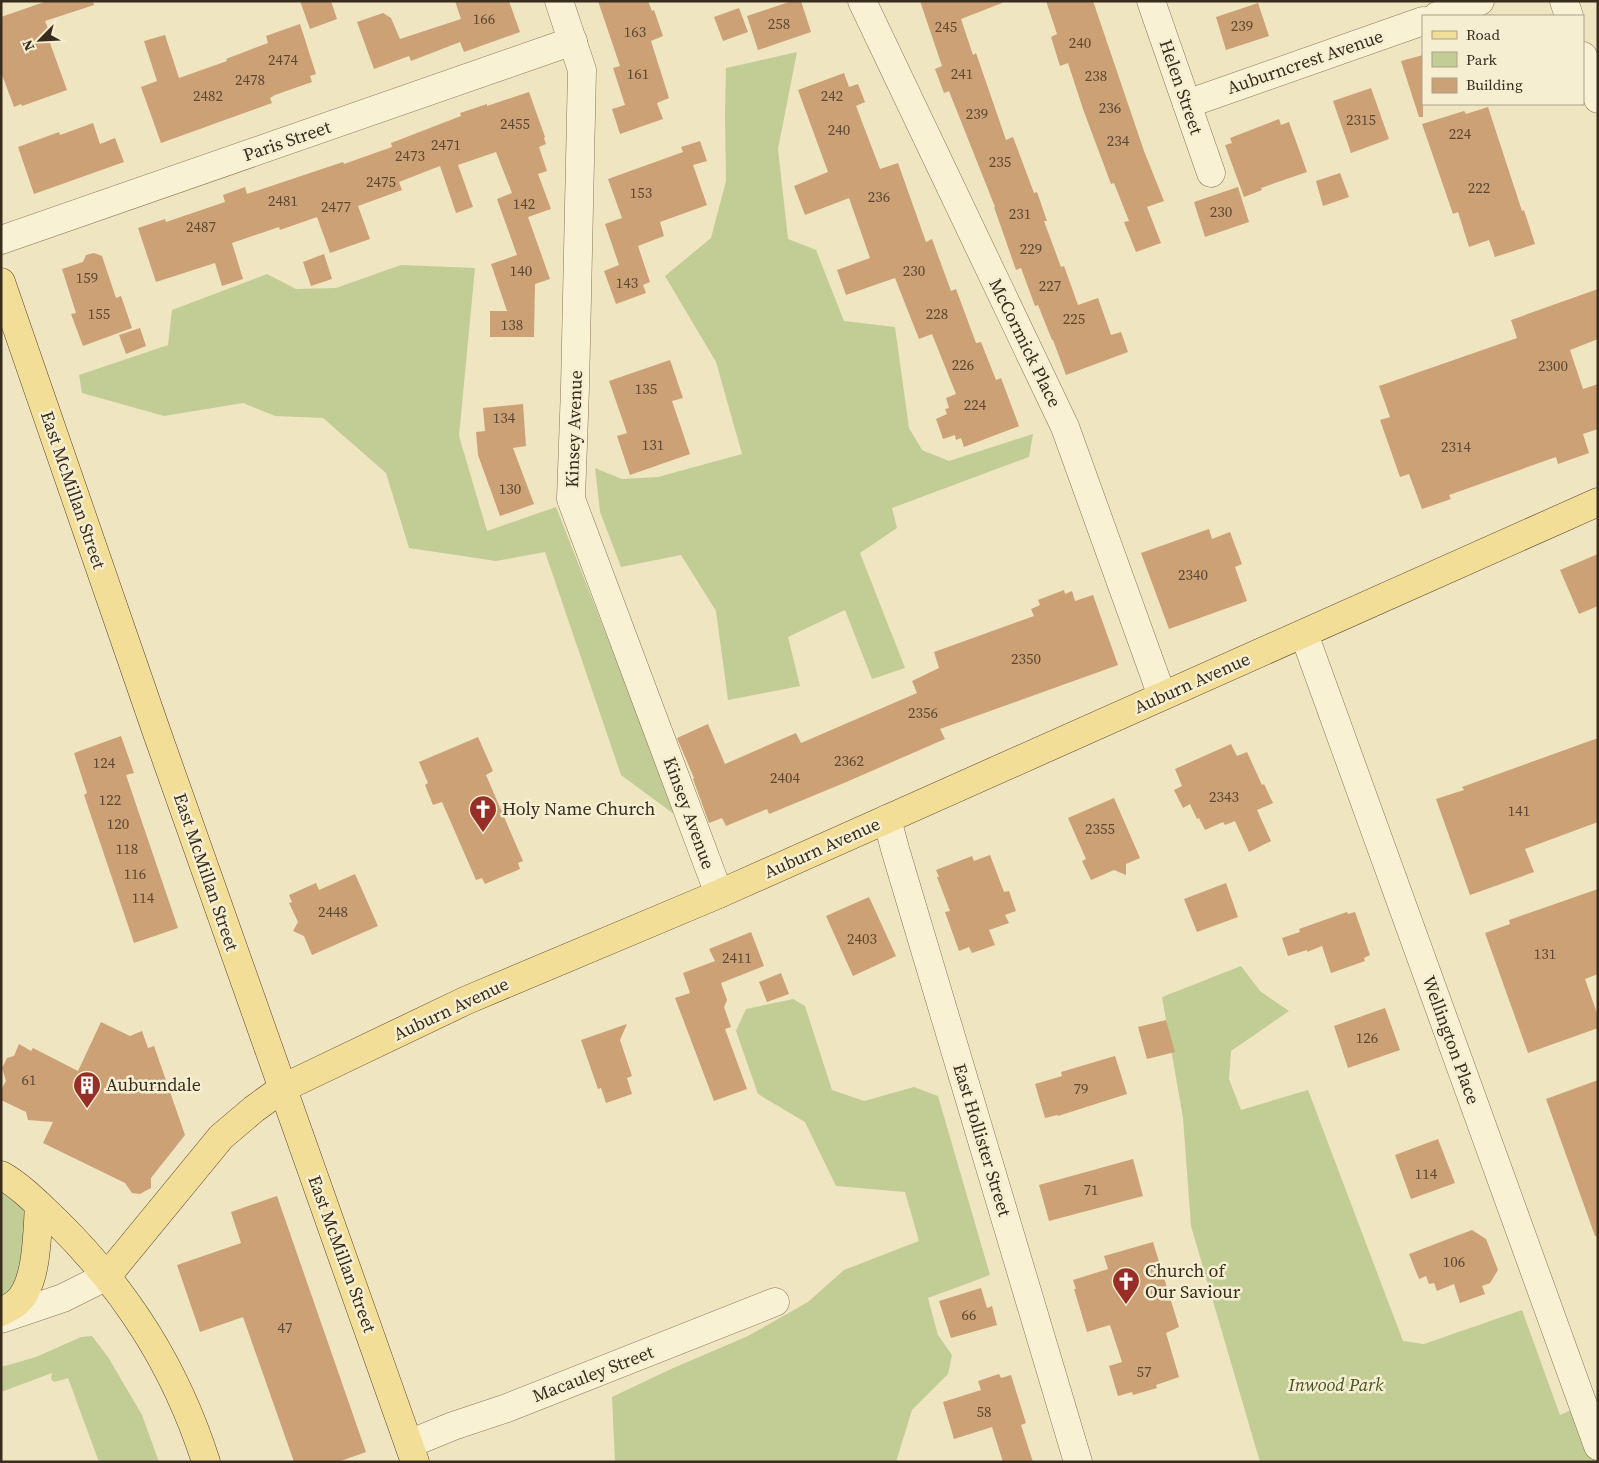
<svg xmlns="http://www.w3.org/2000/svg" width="1599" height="1463" font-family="'Source Serif 4',serif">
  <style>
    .green { fill: #c2cd95 }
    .building { fill: #cda176 }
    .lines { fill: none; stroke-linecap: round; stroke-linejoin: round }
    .minor-casing { stroke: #887658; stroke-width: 29 }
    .major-casing { stroke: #56432d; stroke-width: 29 }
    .minor { stroke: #f9f1d4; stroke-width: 28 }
    .major { stroke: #f3de98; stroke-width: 28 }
    .labels { text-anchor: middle; stroke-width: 5; stroke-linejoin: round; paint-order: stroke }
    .number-label { font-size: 15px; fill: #5d4933 }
    .street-label { font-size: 18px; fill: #382c1d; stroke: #f6eed1 }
    .poi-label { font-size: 18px; fill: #382c1d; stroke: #f6eed1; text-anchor: start }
    .park-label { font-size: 18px; font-style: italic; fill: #445423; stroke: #f6eed1 }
  </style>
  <rect width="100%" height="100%" fill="#efe5c1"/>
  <g class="green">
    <path d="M797 52 778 149 788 239 816 250 844 321 895 327 909 428 922 450 949 461 1033 434 1029 457 892 508 897 528 860 553 905 668 872 679 845 610 788 637 800 686 728 700 716 611 681 555 621 567 600 512 595 468 622 479 658 477 742 454 716 362 665 276 711 238 726 181 725 114 726 68Z"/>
    <path d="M401 265 475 268 459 436 487 531 556 507 678 817 621 775 545 552 496 561 409 548 386 473 323 418 275 416 243 403 164 416 82 393 79 375 168 345 172 310 267 274 296 289 336 288Z"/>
    <path d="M1241 966 1260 991 1289 1011 1231 1051 1229 1079 1241 1110 1308 1090 1403 1341 1424 1344 1522 1310 1560 1415 1598 1398V1462H1260L1191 1226 1183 1118 1162 997Z"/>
    <path d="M793 999 805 1006 832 1090 864 1101 914 1087 938 1096 990 1275 928 1298 938 1335 952 1355 948 1374 912 1410 896 1462H615L612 1397 671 1369 748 1336 808 1302 844 1270 919 1241 905 1192 836 1186 805 1122 758 1094 736 1031 746 1009Z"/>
    <path d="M1 1175 39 1205 36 1243 1 1317Z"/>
    <path d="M92 1336 108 1357 142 1415 159 1462H99L68 1378 54 1382 51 1379 52 1373 1 1392V1367L36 1357 81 1337Z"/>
  </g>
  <g class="building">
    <path d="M47 1H93L94 5 45 21 49 31 46 32 67 90 22 106 21 104 14 107 1 72V17Z"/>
    <path d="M300 1H331L337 19 310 29Z"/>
    <path d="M455 1H509L520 32 464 52 460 42 411 61 409 56 374 69 357 22 383 13 391 18 400 39 461 19Z"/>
    <path d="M598 1H648L652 11 654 10 663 36 651 41 669 98 657 103 663 119 620 134 612 109 625 105 613 68 620 66Z"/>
    <path d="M792 1H801L811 32 758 50 747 16Z"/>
    <path d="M920 1H1002V3L961 19 973 55 976 53 1006 140 1013 137 1034 193 1037 192 1047 221H1044L1061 267 1064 266 1078 305 1098 298 1111 335 1121 332 1128 352 1066 375 1053 340H1052L1038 305 1035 306 1021 268 1016 270 994 207H995L949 91 944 93 935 69 942 66Z"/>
    <path d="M1046 1H1093L1144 151 1164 201 1147 207 1161 243 1136 252 1124 222 1129 221 1114 183 1111 184 1083 109 1068 63 1060 66 1051 37 1057 34Z"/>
    <path d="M1258 3 1269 36 1226 50 1216 17Z"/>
    <path d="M739 8 748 32 723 41 714 17Z"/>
    <path d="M300 24 316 74 310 76 312 82 275 95 270 98 272 103 161 143 141 87 157 81 144 41 165 35 179 78 227 61 226 59 268 43 266 36Z"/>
    <path d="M1423 55V117H1419L1401 61Z"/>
    <path d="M844 73 849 87 858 84 865 102 856 106 880 169 898 163 926 242 932 239 951 291 956 289 976 343 981 342 996 380 1001 378 1019 426 964 447 961 438 956 440 955 435 943 439 936 419 947 414 945 409 949 408 946 398 956 394 932 334 919 339 895 278 846 295 837 270 870 258 849 198 805 215 794 186 828 172 798 90Z"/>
    <path d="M1371 88 1389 139 1351 153 1333 101Z"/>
    <path d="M529 92 545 137 544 138 546 144 539 147 547 171 538 174 551 209 528 217 550 279 535 284 534 337H490V311H507L491 264 517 255 497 199 512 193 496 152 458 165 473 207 456 213 440 166 399 182 402 190 358 206 370 239 330 253 317 217 280 230 279 227 232 243 243 279 222 286 215 263 156 282 138 228 165 219 166 222 225 202 223 195 245 187 247 194 343 162 344 164 392 147 391 143 461 116 460 113 487 104V106Z"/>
    <path d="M1488 107 1522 211 1524 210 1535 244 1495 257 1489 240 1469 247 1458 212 1453 214 1422 124 1464 111 1466 114Z"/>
    <path d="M1279 119 1281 125 1289 122 1307 172 1261 188 1262 190 1244 197 1225 145 1232 143 1230 138Z"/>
    <path d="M93 123 100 144 115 138 124 162 34 194 18 147 59 132 60 135Z"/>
    <path d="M700 141 707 161 693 165 707 205 660 222 664 236 638 246 650 282 643 285 646 293 616 304 604 271 619 265 605 224 622 218 608 179 683 152 681 147Z"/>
    <path d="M1340 173 1349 197 1323 206 1316 181Z"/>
    <path d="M1238 187 1249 222 1205 237 1194 202Z"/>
    <path d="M94 253 102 256 116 298 121 296 132 328 83 346 71 314 76 313 62 269 83 262 86 255Z"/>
    <path d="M324 254 332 279 311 286 303 262Z"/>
    <path d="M1598 289V339L1570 350 1583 389 1598 384V429L1583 434 1589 453 1558 464 1556 457 1449 495 1451 499 1422 509 1409 474 1400 477 1380 420 1390 417 1379 386 1517 338 1511 320Z"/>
    <path d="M140 328 146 346 126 354 119 335Z"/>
    <path d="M670 360 683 398 672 401 690 454 630 475 617 436 627 433 609 381Z"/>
    <path d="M523 404 526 446 513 448 534 504 500 516 478 455 476 432 485 431 483 408Z"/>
    <path d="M1209 529 1212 539 1230 532 1242 564 1235 567 1247 601 1169 629 1141 553Z"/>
    <path d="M1598 554V606L1579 614 1560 570Z"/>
    <path d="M1064 590 1065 594 1072 591 1075 601 1093 595 1118 665 940 729 945 739 844 783 769 814 767 809 726 826 722 818 709 823 693 779 694 778 677 738 708 724 725 764 796 733 801 743 917 693 912 681 939 668 934 652 1034 616 1031 609 1040 605 1038 600Z"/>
    <path d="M121 736 134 773 126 775 178 928 134 943 84 795 87 793 74 753Z"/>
    <path d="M478 737 493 771 486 775 523 861 518 863 520 869 485 884 482 878 476 880 442 802 433 805 425 785 428 783 419 762Z"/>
    <path d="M1598 738V822L1525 849 1534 872 1470 895 1436 799 1464 790 1462 787Z"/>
    <path d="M1231 744 1237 756 1247 752 1262 785 1264 784 1273 803 1257 810 1271 841 1249 852 1235 821 1225 825 1223 822 1205 830 1199 818 1197 819 1190 804 1183 808 1174 790 1182 786 1175 769Z"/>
    <path d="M1114 798 1140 858 1126 864V875L1114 870 1091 880 1082 861 1086 859 1068 818Z"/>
    <path d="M990 855 1004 892 1009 891 1016 911 1005 915 1009 923 989 930 995 945 972 953 969 947 959 951 945 912 950 911 937 877H939L936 870 972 856 974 861Z"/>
    <path d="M355 874 378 926 312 955 304 936 293 931 298 922 289 903 292 902 289 895 316 883 319 890Z"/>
    <path d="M1226 883 1238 917 1197 932 1184 899Z"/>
    <path d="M1598 889V974L1585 979 1598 1016V1028L1528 1053 1485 933 1510 924 1509 920Z"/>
    <path d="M869 897 896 956 853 976 826 916Z"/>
    <path d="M1347 912 1348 914 1355 912 1370 955 1364 958 1365 961 1331 973 1322 946 1307 952V950L1288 956 1282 938 1300 932 1299 929Z"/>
    <path d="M751 932 764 966 721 983 727 1000 724 1007 731 1027 725 1029 747 1089 714 1101 675 998 690 993 683 973 715 961 709 949Z"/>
    <path d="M781 973 789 994 767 1002 759 982Z"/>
    <path d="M1385 1008 1400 1050 1348 1068 1334 1026Z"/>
    <path d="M1166 1020 1175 1052 1147 1059 1138 1027Z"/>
    <path d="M101 1022 130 1036 142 1031 148 1048 154 1046 185 1135 151 1178V1188L140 1194 132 1193 125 1183 43 1143 53 1122 28 1120 26 1112 1 1100V1090L6 1081 2 1068 7 1058 14 1056 19 1044 31 1051 33 1048 78 1071Z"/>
    <path d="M627 1024 620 1040 632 1076 627 1078 632 1094 606 1103 601 1088 598 1089 581 1040Z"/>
    <path d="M1115 1056 1127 1094 1058 1116 1057 1115 1045 1118 1035 1084 1062 1076 1061 1072Z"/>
    <path d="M1598 1080V1236H1595L1546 1099Z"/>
    <path d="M1438 1139 1455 1183 1411 1199 1395 1155Z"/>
    <path d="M1133 1159 1143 1196 1049 1221 1039 1185Z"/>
    <path d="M277 1196 366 1452 338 1462H294L243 1317 200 1332 177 1265 241 1243 231 1212Z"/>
    <path d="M1472 1230 1486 1239 1498 1270 1490 1283 1482 1286 1485 1294 1460 1303 1454 1284 1437 1291 1434 1283 1429 1284 1426 1276 1419 1279 1409 1254Z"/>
    <path d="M1153 1242 1179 1327 1166 1333 1179 1377 1156 1385 1157 1388 1133 1395 1132 1392 1118 1396 1109 1366 1122 1362 1110 1325 1087 1332 1074 1289H1076L1073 1280 1108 1269 1104 1256Z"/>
    <path d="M981 1288 987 1308 992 1306 997 1325 951 1338 939 1301Z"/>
    <path d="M999 1374 1001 1378 1011 1375 1026 1423 1021 1425 1033 1462H1003L992 1427 954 1439 943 1402 981 1390 978 1381Z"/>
  </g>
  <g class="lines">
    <g class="minor-casing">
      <g id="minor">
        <path d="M559 1 582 70 575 388 571 499 719 894"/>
        <path d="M862 1 1065 427 1162 696"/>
        <path d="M1151 1 1211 173"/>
        <path d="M1564 1 1569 16"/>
        <path d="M1437 16 1480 1"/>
        <path d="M1583 56 1598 99"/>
        <path d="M1187 104 1423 21"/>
        <path d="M1 240 573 41"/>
        <path d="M1304 634 1598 1446"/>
        <path d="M887 819 895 849 1078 1462"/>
        <path d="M1 1319 63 1298 107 1276"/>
        <path d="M409 1444 453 1426 507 1408 775 1302"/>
      </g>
    </g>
    <g class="major-casing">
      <g id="major">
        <path d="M1 282 157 733 415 1462"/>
        <path d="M1 1175C21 1186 40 1206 57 1222 127 1291 176 1368 206 1462"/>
        <path d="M107 1276 221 1137 254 1109 283 1088 467 1000 719 894 1598 502"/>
        <path d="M1 1312C6 1309 11 1307 15 1304 38 1287 37 1232 39 1205"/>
      </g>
    </g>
    <use href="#minor" class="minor"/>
    <use href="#major" class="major"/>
  </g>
  <defs>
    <g id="church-pin" transform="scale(1.4375)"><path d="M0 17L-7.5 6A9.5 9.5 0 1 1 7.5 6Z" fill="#982f27" stroke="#f6eed1"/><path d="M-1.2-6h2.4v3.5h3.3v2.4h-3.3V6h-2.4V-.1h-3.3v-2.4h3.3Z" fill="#fff"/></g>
    <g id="building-pin" transform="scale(1.4375)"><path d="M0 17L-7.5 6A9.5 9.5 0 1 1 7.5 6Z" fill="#982f27" stroke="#f6eed1"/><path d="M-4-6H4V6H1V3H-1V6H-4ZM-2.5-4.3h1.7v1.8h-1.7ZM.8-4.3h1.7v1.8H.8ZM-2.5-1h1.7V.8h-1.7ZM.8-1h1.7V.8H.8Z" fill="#fff"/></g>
  </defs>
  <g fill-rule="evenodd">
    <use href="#church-pin" x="483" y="809"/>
    <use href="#building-pin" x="87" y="1085"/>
    <use href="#church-pin" x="1126" y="1281"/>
  </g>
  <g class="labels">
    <g class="number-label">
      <text x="484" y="24">166</text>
      <text x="779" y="29">258</text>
      <text x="1242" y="31">239</text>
      <text x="946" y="32">245</text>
      <text x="635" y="37">163</text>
      <text x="1080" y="48">240</text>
      <text x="283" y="65">2474</text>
      <text x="638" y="79">161</text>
      <text x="962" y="79">241</text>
      <text x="1096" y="81">238</text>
      <text x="250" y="85">2478</text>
      <text x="208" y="101">2482</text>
      <text x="832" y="101">242</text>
      <text x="1110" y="113">236</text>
      <text x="977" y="119">239</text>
      <text x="1361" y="125">2315</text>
      <text x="515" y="129">2455</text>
      <text x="839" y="135">240</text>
      <text x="1460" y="139">224</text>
      <text x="1118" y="146">234</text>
      <text x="446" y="150">2471</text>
      <text x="410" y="161">2473</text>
      <text x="1000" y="167">235</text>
      <text x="381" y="187">2475</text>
      <text x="1479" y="193">222</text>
      <text x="641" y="198">153</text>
      <text x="879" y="202">236</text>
      <text x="283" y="206">2481</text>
      <text x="524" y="209">142</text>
      <text x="336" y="212">2477</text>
      <text x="1221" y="217">230</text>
      <text x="1020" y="219">231</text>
      <text x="201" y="232">2487</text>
      <text x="1031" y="254">229</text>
      <text x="521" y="276">140</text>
      <text x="914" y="276">230</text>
      <text x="87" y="283">159</text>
      <text x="627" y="288">143</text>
      <text x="1050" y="291">227</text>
      <text x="99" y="319">155</text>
      <text x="937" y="319">228</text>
      <text x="1074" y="324">225</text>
      <text x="512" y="330">138</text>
      <text x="963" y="370">226</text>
      <text x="1553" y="371">2300</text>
      <text x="646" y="394">135</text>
      <text x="975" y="410">224</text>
      <text x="504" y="423">134</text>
      <text x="653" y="450">131</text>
      <text x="1456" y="452">2314</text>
      <text x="510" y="494">130</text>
      <text x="1193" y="580">2340</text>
      <text x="1026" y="664">2350</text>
      <text x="923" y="718">2356</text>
      <text x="849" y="766">2362</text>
      <text x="104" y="768">124</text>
      <text x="785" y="783">2404</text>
      <text x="1224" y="802">2343</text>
      <text x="110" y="805">122</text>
      <text x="1519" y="816">141</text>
      <text x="118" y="829">120</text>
      <text x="1100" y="834">2355</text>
      <text x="127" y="854">118</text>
      <text x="135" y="879">116</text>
      <text x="143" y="903">114</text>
      <text x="333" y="917">2448</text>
      <text x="862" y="944">2403</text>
      <text x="1545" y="959">131</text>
      <text x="737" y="963">2411</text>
      <text x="1367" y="1043">126</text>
      <text x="29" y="1085">61</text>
      <text x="1081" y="1094">79</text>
      <text x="1426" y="1179">114</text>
      <text x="1091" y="1195">71</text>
      <text x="1454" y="1267">106</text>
      <text x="969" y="1320">66</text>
      <text x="285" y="1333">47</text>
      <text x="1144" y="1377">57</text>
      <text x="984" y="1417">58</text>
    </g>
    <g class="street-label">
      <text transform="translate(1305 62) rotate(-19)" y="6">Auburncrest Avenue</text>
      <text transform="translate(1181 87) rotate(71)" y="6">Helen Street</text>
      <text transform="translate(287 141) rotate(-19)" y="6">Paris Street</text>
      <text transform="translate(1025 343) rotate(64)" y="6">McCormick Place</text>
      <text transform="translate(574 429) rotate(-88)" y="6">Kinsey Avenue</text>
      <text transform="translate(73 490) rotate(71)" y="6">East McMillan Street</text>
      <text transform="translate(1192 683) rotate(-24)" y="6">Auburn Avenue</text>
      <text transform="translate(689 813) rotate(70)" y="6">Kinsey Avenue</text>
      <text transform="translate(822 848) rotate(-24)" y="6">Auburn Avenue</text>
      <text transform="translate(206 872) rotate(71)" y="6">East McMillan Street</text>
      <text transform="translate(451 1009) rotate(-25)" y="6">Auburn Avenue</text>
      <text transform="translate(1451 1040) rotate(70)" y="6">Wellington Place</text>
      <text transform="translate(982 1140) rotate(73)" y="6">East Hollister Street</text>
      <text transform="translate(342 1254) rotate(70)" y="6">East McMillan Street</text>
      <text transform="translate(593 1374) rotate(-21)" y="6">Macauley Street</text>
    </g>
    <g class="poi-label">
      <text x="502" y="815">Holy Name Church</text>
      <text x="106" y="1091">Auburndale</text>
      <text x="1145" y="1277">Church of<tspan x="1145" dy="21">Our Saviour</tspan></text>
    </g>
    <g class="park-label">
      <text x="1336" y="1391">Inwood Park</text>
    </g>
  </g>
  <rect width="1599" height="1463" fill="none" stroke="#382c1d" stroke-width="5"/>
  <rect x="1422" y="15" width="162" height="90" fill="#f6eed1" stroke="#aaa089"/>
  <rect x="1432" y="31" width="25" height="8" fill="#f3de98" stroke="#aaa089"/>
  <text x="1466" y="40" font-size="15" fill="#382c1d">Road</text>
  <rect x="1432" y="52" width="25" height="15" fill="#c2cd95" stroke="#aaa089"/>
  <text x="1466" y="65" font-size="15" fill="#382c1d">Park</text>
  <rect x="1432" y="78" width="25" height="15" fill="#cda176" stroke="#aaa089"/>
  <text x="1466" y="90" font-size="15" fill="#382c1d">Building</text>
  <g transform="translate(40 40) rotate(246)" stroke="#f6eed1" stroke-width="4" paint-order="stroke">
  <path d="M0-4L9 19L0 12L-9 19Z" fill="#382c1d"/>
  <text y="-8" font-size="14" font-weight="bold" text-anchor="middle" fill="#382c1d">N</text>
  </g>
</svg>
